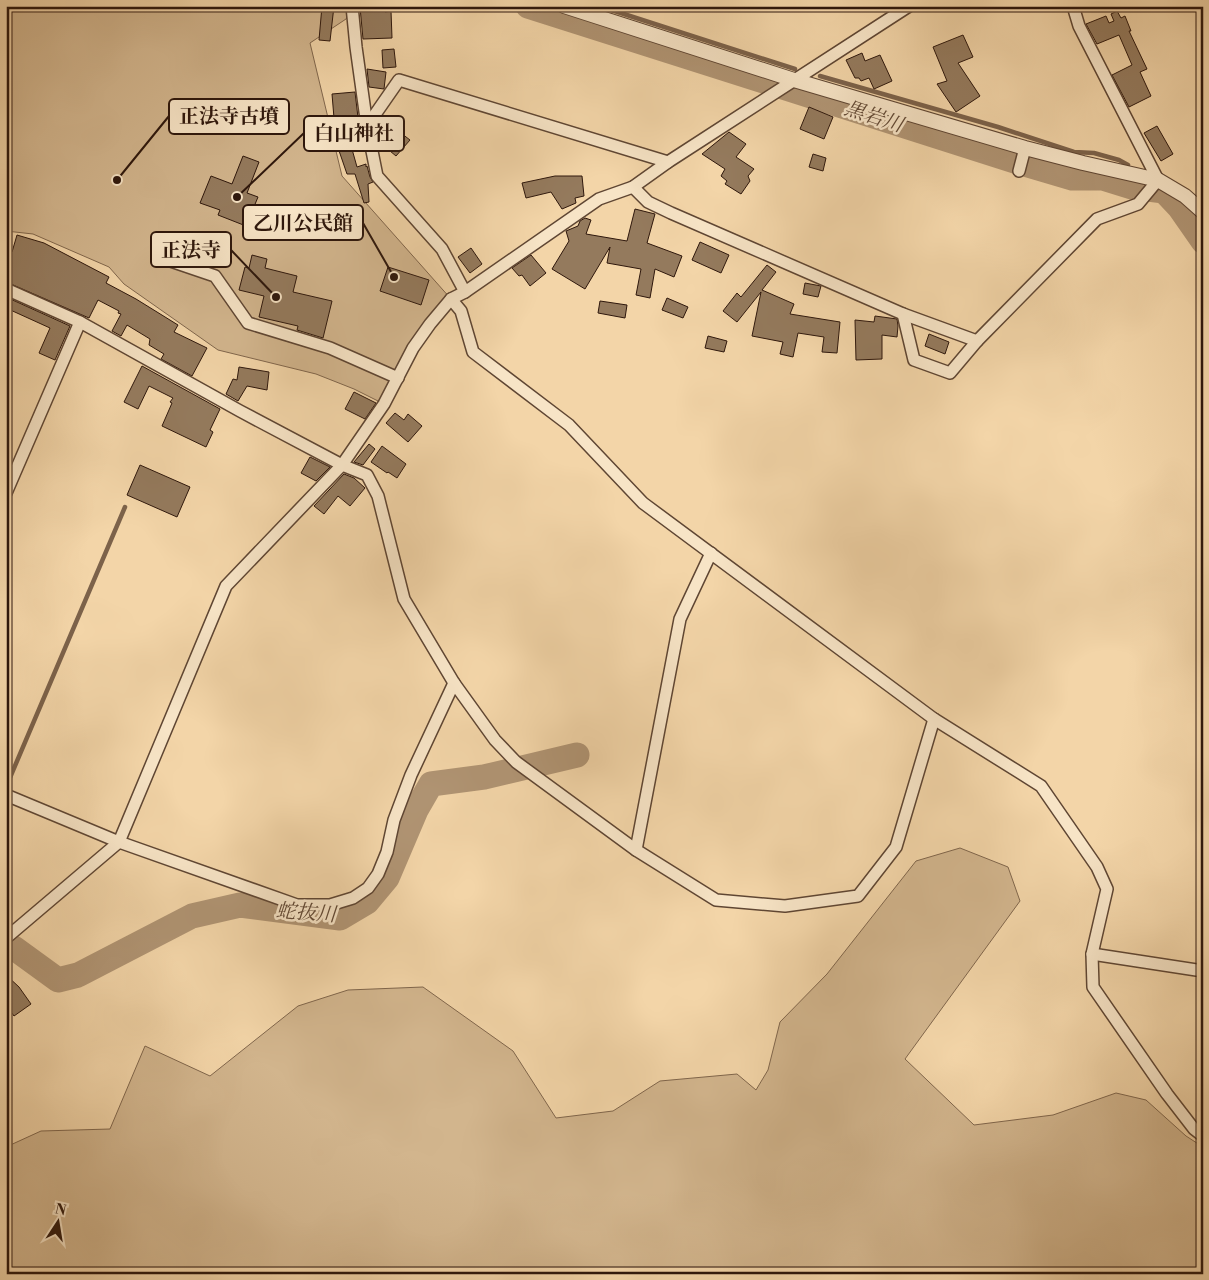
<svg xmlns="http://www.w3.org/2000/svg" width="1209" height="1280" font-family="'Libre Bodoni','Noto Serif JP',serif">
  <style>
    .green { fill: #d2b58d; stroke: #80664c }
    .lines { fill: none; stroke-linecap: round; stroke-linejoin: round }
    .stream { stroke: #7c624a; stroke-width: 4.5 }
    .river { stroke: #b09473; stroke-width: 25 }
    .building { fill: #947a5d; stroke: #2e170c }
    .minor-casing { stroke: #5f4633; stroke-width: 14 }
    .tertiary-casing { stroke: #5f4633; stroke-width: 16 }
    .minor { stroke: #f7e4c6; stroke-width: 11 }
    .tertiary { stroke: #f7e4c6; stroke-width: 14 }
    .labels { text-anchor: middle; stroke-width: 5; stroke-linejoin: round; paint-order: stroke }
    .water-label { font-size: 20px; font-style: italic; fill: #624935; stroke: #f7e4c6 }
    .leader { fill: none; stroke: #2e170c; stroke-width: 2 }
    .callout-dot { fill: #2e170c; stroke: #f7e4c6; stroke-width: 2 }
    .callout { fill: #f7e4c6; stroke: #2e170c; stroke-width: 2 }
    .callout-label { font-size: 20px; text-anchor: middle; font-weight: bold; fill: #2e170c }
  </style>
  <rect width="100%" height="100%" fill="#f3d5a8"/>
  <filter id="stains"><feTurbulence type="fractalNoise" baseFrequency=".004" numOctaves="4"/><feColorMatrix values="0 0 0 0 .2 0 0 0 0 .09 0 0 0 0 .02 0 0 0 .5 -.17"/></filter>
  <radialGradient id="worn" r=".72"><stop offset=".6" stop-color="#630" stop-opacity="0"/><stop offset="1" stop-color="#630" stop-opacity=".3"/></radialGradient>
  <g class="green">
    <path d="M6 6H355L346 19 310 43 342 176 451 299 431 324 384 404 354 389 316 374 218 350 124 284 109 267 33 234 6 231Z"/>
    <path d="M960 848 1008 867 1020 901 905 1059 974 1125 1053 1115 1116 1093 1146 1100 1186 1136 1203 1147V1274H6V1147L41 1131 110 1129 145 1046 210 1076 298 1006 348 990 423 987 513 1051 556 1118 613 1111 660 1081 737 1074 756 1090 768 1070 780 1022 827 974 916 861Z"/>
  </g>
  <g class="lines">
    <g class="stream">
      <path d="M599 6 795 69"/>
      <path d="M820 76 998 127 1074 152 1094 153 1119 160 1128 165"/>
      <path d="M6 787 125 507"/>
    </g>
    <g class="river">
      <path d="M528 6 1018 162 1072 178H1103L1132 187 1164 191 1180 208 1203 241"/>
      <path d="M14 948 58 980 78 975 192 916 240 905 340 918 367 902 387 878 416 810 431 784 484 777 577 755"/>
    </g>
  </g>
  <g class="building">
    <path d="M322 6H334L330 41 319 40Z"/>
    <path d="M385 6V12L391 11 392 38 363 39 360 7Z"/>
    <path d="M1117 11 1121 18 1125 16 1131 31H1129L1147 69 1140 72 1151 96 1129 107 1112 75 1132 65 1119 35 1097 44 1086 24 1106 16 1109 23 1114 21 1111 14Z"/>
    <path d="M963 35 973 57 958 63 980 96 956 112 937 84 947 81 933 47Z"/>
    <path d="M394 49 396 67 383 68 382 50Z"/>
    <path d="M862 53 865 61 880 55 892 81 874 89 869 78 861 81 859 78H855L846 60Z"/>
    <path d="M367 69 386 72 384 89 369 87Z"/>
    <path d="M355 92 359 126 358 125 362 141 350 142 357 167 366 164V167L367 166 370 177 373 182 368 184 369 202 364 203 355 174H347L336 142 332 94Z"/>
    <path d="M809 107 833 117 824 139 800 129Z"/>
    <path d="M1157 126 1173 154 1161 161 1144 133Z"/>
    <path d="M397 130 410 140 396 156 384 146Z"/>
    <path d="M729 132 746 144 736 157 754 169 748 176 750 181 741 194 725 184 727 181 721 176 725 169 702 154Z"/>
    <path d="M813 154 826 158 823 171 809 167Z"/>
    <path d="M243 156 259 162 247 193 258 197 246 226 218 215 220 210 200 203 211 176 232 184Z"/>
    <path d="M555 176H582L584 196 575 198 576 203 562 209 551 192 526 198 522 183Z"/>
    <path d="M635 209 655 214 647 243 682 256 674 277 655 269 650 298 636 295 641 269 607 263 610 247 585 289 552 269 569 241 566 231 578 226 580 221 585 218 591 220 586 234 627 241Z"/>
    <path d="M17 235 44 243 109 277 106 283 136 299 178 325 174 332 207 348 192 376 161 359 164 354 149 345 150 339 127 325 121 336 112 331 121 314 118 313 119 311 98 300 89 318 6 282V249L12 252Z"/>
    <path d="M700 242 729 255 721 273 692 260Z"/>
    <path d="M471 248 482 264 470 273 458 257Z"/>
    <path d="M252 255 267 259 265 268 297 276 293 292 332 301 323 338 297 330 298 326 259 317 264 296 239 290 245 267 249 268Z"/>
    <path d="M531 255 546 273 530 286 522 275 519 276 512 268Z"/>
    <path d="M767 265 776 272 762 290 794 304 790 314 840 322 837 353 822 352 824 337 798 333 793 357 780 354 783 342 752 336 761 292 737 322 723 311 737 293 741 297Z"/>
    <path d="M388 267 429 280 421 305 380 291Z"/>
    <path d="M805 283 821 286 818 297 803 294Z"/>
    <path d="M6 297 70 326 55 360 39 353 50 328 6 308Z"/>
    <path d="M667 298 688 307 683 318 662 310Z"/>
    <path d="M600 301 627 305 625 318 598 313Z"/>
    <path d="M875 316 897 319 898 326 897 337 882 335V359L856 360 855 320 874 322Z"/>
    <path d="M929 334 949 342 945 354 925 346Z"/>
    <path d="M708 336 727 341 724 352 705 348Z"/>
    <path d="M142 366 220 409 210 430 213 432 206 447 162 426 172 403 170 402 173 398 149 386 138 409 124 402Z"/>
    <path d="M239 367 269 372 267 390 247 386 238 401 226 394 233 379 237 380Z"/>
    <path d="M354 392 376 403 365 419 345 409Z"/>
    <path d="M395 413 404 420 408 414 422 426 408 442 386 423Z"/>
    <path d="M369 444 375 449 363 465 354 462Z"/>
    <path d="M382 446 406 464 397 478 388 472 387 473 371 462Z"/>
    <path d="M310 457 330 467 316 481 301 473Z"/>
    <path d="M140 465 190 487 177 517 127 495Z"/>
    <path d="M344 474 354 478 365 488 350 506 338 496 324 514 314 506Z"/>
    <path d="M6 975 19 987 31 1004 14 1016 6 1005Z"/>
  </g>
  <g class="lines">
    <g class="minor-casing">
      <g id="minor">
        <path d="M352 6 356 47 367 126 377 176 442 249 465 292"/>
        <path d="M367 126 399 80 668 162"/>
        <path d="M1019 171 1025 148"/>
        <path d="M633 187 648 202 671 213 903 314 977 341"/>
        <path d="M162 258 215 276 248 323 330 348 398 378"/>
        <path d="M6 289 80 322 240 411 342 465 367 475 378 496 404 599 454 683 495 740 516 762 636 850 716 900 785 906 858 896 896 847 934 719"/>
        <path d="M451 299 461 311 473 352 569 425 643 503 934 719 1041 786 1097 867 1107 889 1092 954 1093 987 1167 1094 1194 1129 1203 1136"/>
        <path d="M903 314 914 360 950 373 977 341 1097 219 1138 204 1158 180 1079 26 1073 6"/>
        <path d="M6 493 80 322"/>
        <path d="M6 795 119 842 297 905H330L353 898 368 888 378 874 387 852 394 820 411 775 454 683"/>
        <path d="M636 850 680 619 711 553"/>
        <path d="M6 938 119 842 226 586 342 465 384 404 413 348 430 324 451 299 465 292 599 199 633 187 668 162 909 6"/>
        <path d="M1092 954 1203 971"/>
      </g>
    </g>
    <g class="tertiary-casing">
      <path id="tertiary" d="M564 6 794 80 1025 148 1083 163 1158 180 1185 196 1203 212"/>
    </g>
    <use href="#minor" class="minor"/>
    <use href="#tertiary" class="tertiary"/>
  </g>
  <g class="labels">
    <g class="water-label">
      <text transform="translate(874 116) rotate(18)" y="7">黒岩川</text>
      <text transform="translate(306 912) rotate(4)" y="7">蛇抜川</text>
    </g>
  </g>
  <path class="leader" d="M117 180L169 116M237 197L304 133M394 277L363 223M276 297L231 250"/>
  <g class="callout-dot">
    <circle cx="117" cy="180" r="5"/>
    <circle cx="237" cy="197" r="5"/>
    <circle cx="394" cy="277" r="5"/>
    <circle cx="276" cy="297" r="5"/>
  </g>
  <g class="callout">
    <rect x="169" y="99" width="120" height="35" rx="5"/>
    <rect x="304" y="116" width="100" height="35" rx="5"/>
    <rect x="243" y="205" width="120" height="35" rx="5"/>
    <rect x="151" y="232" width="80" height="35" rx="5"/>
  </g>
  <g class="callout-label">
    <text x="229" y="123">正法寺古墳</text>
    <text x="354" y="140">白山神社</text>
    <text x="303" y="230">乙川公民館</text>
    <text x="191" y="257">正法寺</text>
  </g>
  <rect width="1209" height="1280" fill="none" stroke="#f3d5a8" stroke-width="25"/>
  <rect x="8" y="8" width="1194" height="1265" fill="none" stroke="#2e170c" stroke-width="2.5"/>
  <rect x="12" y="12" width="1184" height="1255" fill="none" stroke="#2e170c"/>
  <g transform="translate(58 1222) rotate(12)" stroke="#f7e4c6" stroke-width="4" paint-order="stroke">
  <path d="M0-4L9 19L0 12L-9 19Z" fill="#2e170c"/>
  <text y="-8" font-size="14" font-weight="bold" text-anchor="middle" fill="#2e170c">N</text>
  </g>
  <rect width="100%" height="100%" filter="url(#stains)"/>
  <rect width="100%" height="100%" fill="url(#worn)"/>
</svg>
